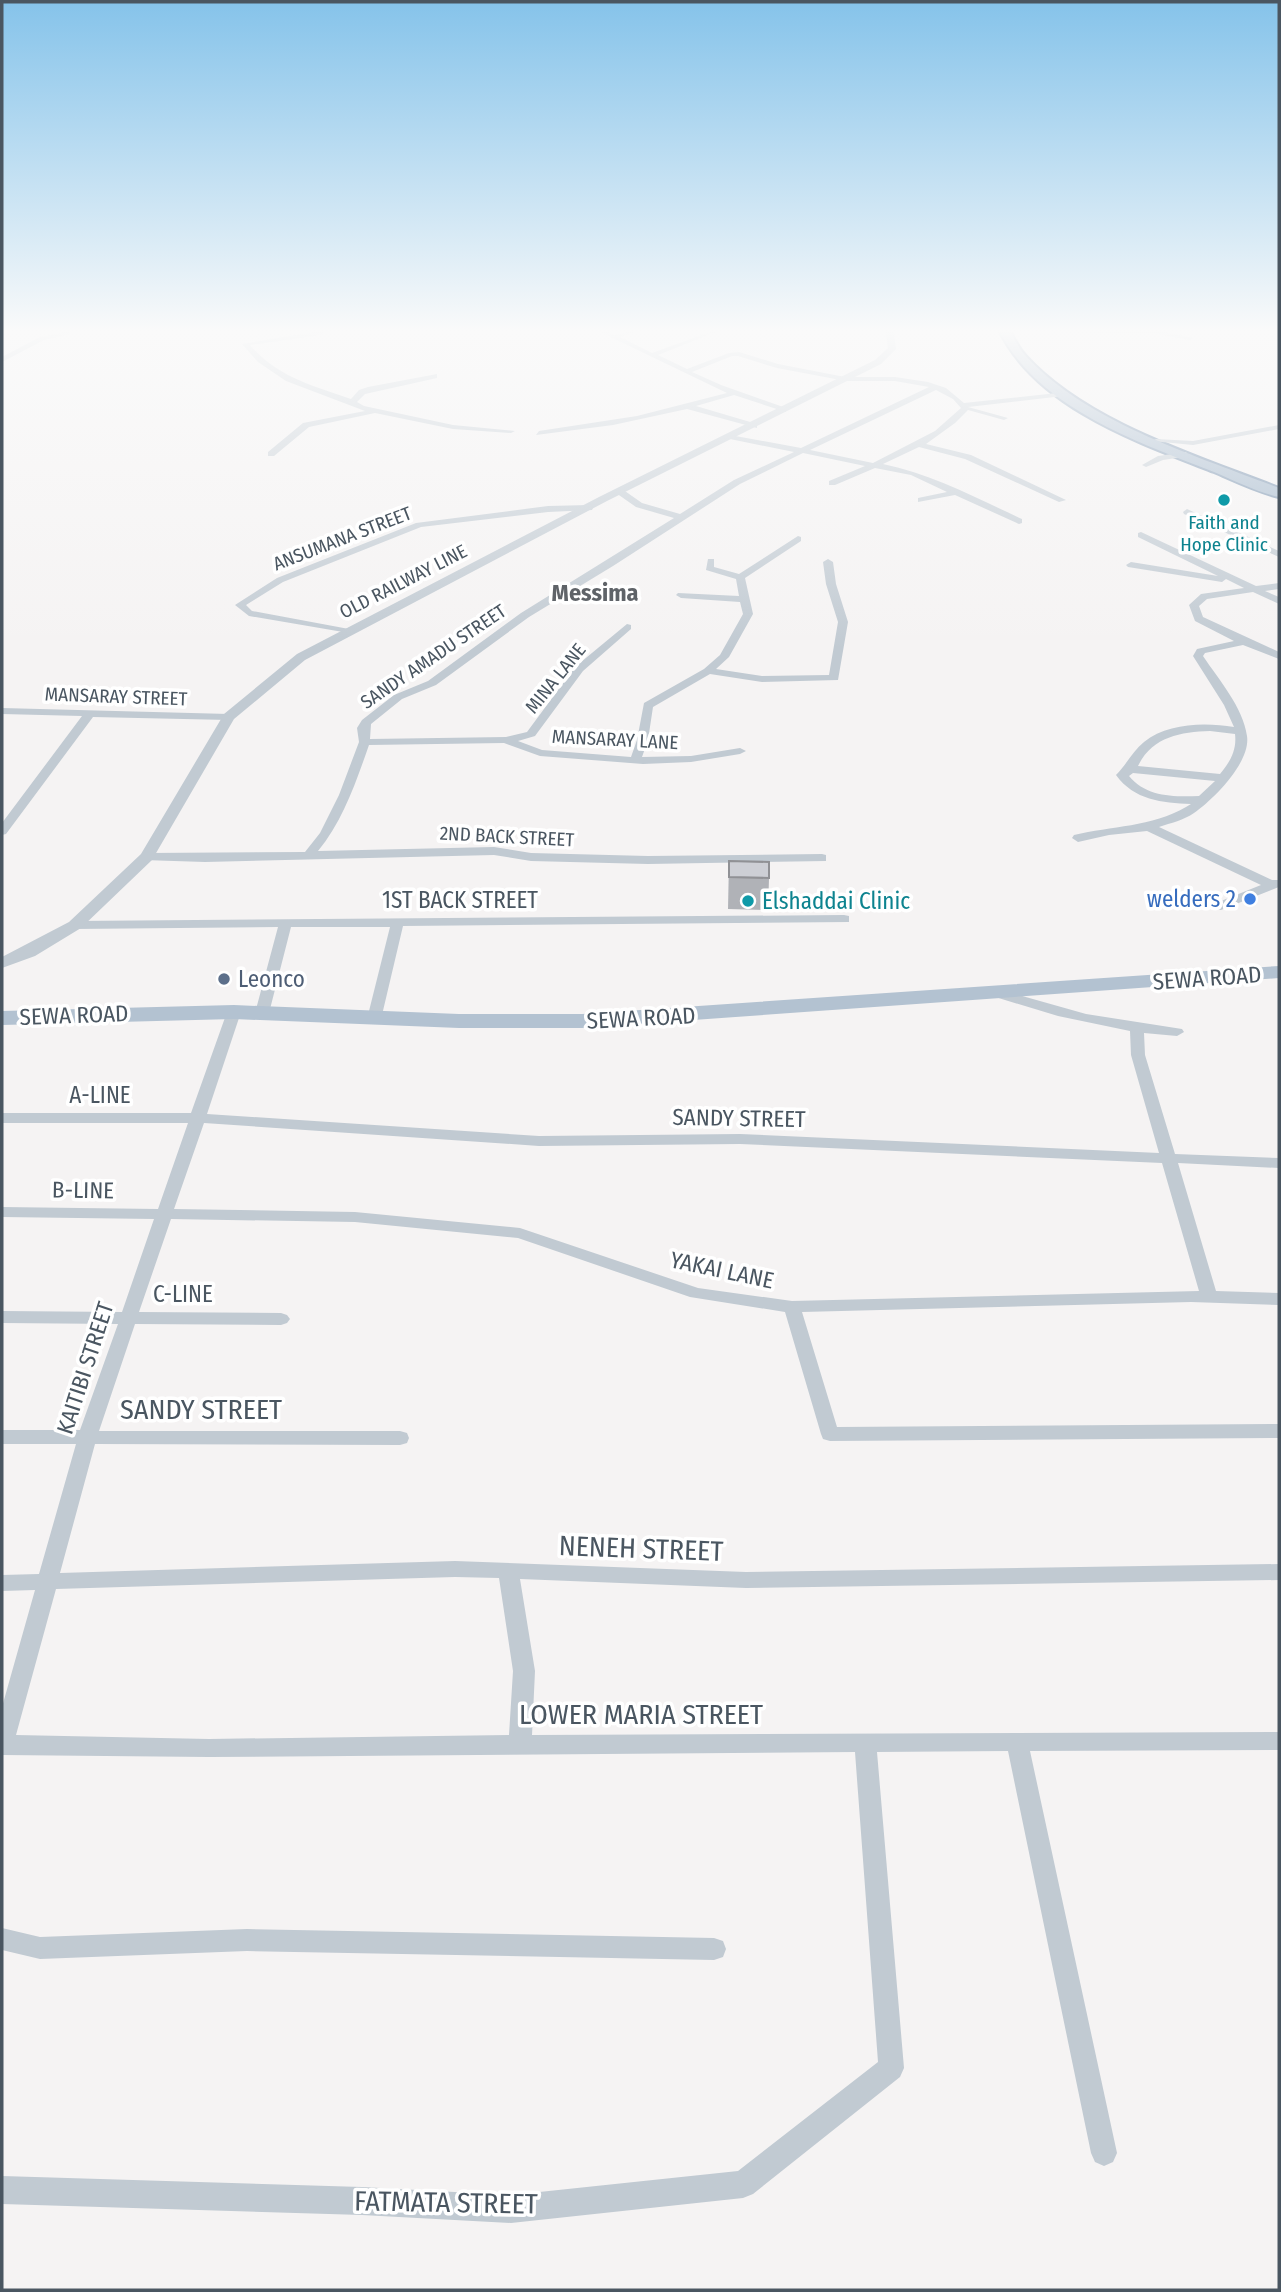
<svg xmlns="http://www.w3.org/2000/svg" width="1281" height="2292" font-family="'Fira Sans Condensed',sans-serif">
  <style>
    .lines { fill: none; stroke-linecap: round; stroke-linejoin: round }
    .trunk-casing { stroke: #7690ad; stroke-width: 4 }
    .minor { fill: #c1cad2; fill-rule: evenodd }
    .tertiary { fill: #c1cad2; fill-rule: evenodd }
    .primary { fill: #b3c2d1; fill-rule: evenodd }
    .trunk { fill: #9fb4c9; fill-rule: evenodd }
    .wall { fill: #b0b2b7 }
    .building { fill: #cdcfd5; stroke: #909195; stroke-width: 2 }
    .culture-dot { fill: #0f9aa8; stroke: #fff; stroke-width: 2.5 }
    .shop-dot { fill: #3f7fe0; stroke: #fff; stroke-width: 2.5 }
    .service-dot { fill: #5c6f8a; stroke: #fff; stroke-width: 2.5 }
    .labels { text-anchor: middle; stroke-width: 7; stroke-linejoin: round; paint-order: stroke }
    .far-culture-label { font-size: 19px; fill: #0d838f; stroke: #fff }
    .far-street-label { font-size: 19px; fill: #4a5661; stroke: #fff }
    .shop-label { font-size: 23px; fill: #366cbe; stroke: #fff; text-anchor: end }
    .street-label { font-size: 23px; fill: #4a5661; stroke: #fff }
    .culture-label { font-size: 23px; fill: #0d838f; stroke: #fff; text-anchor: start }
    .service-label { font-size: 23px; fill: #4e5e75; stroke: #fff; text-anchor: start }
    .far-district-label { font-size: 24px; font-weight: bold; fill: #5f6368; stroke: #fff }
    .near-street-label { font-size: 28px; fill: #4a5661; stroke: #fff }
  </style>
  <rect width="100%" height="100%" fill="#f5f3f3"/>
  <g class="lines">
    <g class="trunk-casing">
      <path id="trunk" d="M998 328H1008C1014 337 1018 348 1025 355 1085 422 1197 456 1279 488V497C1257 492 1235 481 1214 472 1137 442 1035 407 998 328Z"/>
    </g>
    <g class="minor">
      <path d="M322 328H329L321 335 250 345C277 377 314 386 351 399L359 390 368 387 437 374V378L365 394 357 402 364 406 453 425 515 431 511 433 453 429 375 413 309 427 274 456H268V452L303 423 365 411 286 381 258 362 242 344 319 331Z"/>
      <path d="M592 328H600L614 335 647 328 620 337 652 353 718 329V331L658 355 687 369 729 353 739 352 778 364 845 377H895L928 382 946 388 964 403 1066 392 1063 396 968 407 1008 418 1004 420 968 410 955 423 926 444 971 455 1066 500 1059 502 965 459 919 447 883 464C932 474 976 498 1022 519V523L1019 524 955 495 918 502V498L947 492 911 475 875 468 835 485H829V481L865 466 803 453 740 484 613 566 529 617 436 685 402 699 371 724 370 739 506 737 527 732 575 667 627 624 631 625V629L583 671 535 736 518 741 542 750 631 757 637 740 644 703 704 669 720 655 743 614 740 602 681 598 676 595 678 593 739 596 736 579 706 570 708 559H714V567L739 574 798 536 801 537V541L745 578 753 614 729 657 716 669 762 676 829 675 838 622 826 584 823 562 828 559 833 562 836 584 848 622 838 680 762 682 710 674 653 707 648 740 642 757 691 756 740 748 746 751 740 754 691 762 643 764 540 756 504 743 369 745C356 782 343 821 318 851L494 847 531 853 648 856 822 854 826 855V861L648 864 531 861 494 855 205 862 143 860V854L147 853 305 852 320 833 339 795 359 742 357 728 362 720 394 695 428 681 521 613 674 518 636 507 616 493V489H622L642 503 680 514 734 480 794 452 730 439V435L801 448 929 387 895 381H846L777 368 738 356H732L692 372 721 385 786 408V412L734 395 696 406 757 424V428L687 409 613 425 536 435 539 431 637 416 727 393ZM936 390 953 399 961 408 935 431 873 463 810 450Z"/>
      <path d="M1004 329H1152L1193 338 1190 340 1152 333 1002 332Z"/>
      <path d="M69 331 71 334 44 340 2 362V357L40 337Z"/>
      <path d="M1279 425V429L1193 445 1152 441 1156 439 1193 441Z"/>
      <path d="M1186 452 1189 456 1163 460 1146 467 1142 465 1158 456Z"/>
      <path d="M589 505 593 508 592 510 548 512 421 527 283 582 246 605 252 611 349 629V633L249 616 235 605 277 578 416 523 548 506Z"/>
      <path d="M1187 509 1279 551V557L1184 514 1183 512Z"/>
      <path d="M1141 532 1256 586 1279 583V589L1265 591 1279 597V604L1253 592 1207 599 1199 606 1203 617 1279 652V659L1243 645 1205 653 1203 656C1219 680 1243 707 1247 736 1251 762 1213 800 1194 813 1184 820 1171 823 1159 827L1272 880H1279V887L1221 910 1216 909V903L1261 885 1147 831 1109 835 1078 842 1072 838 1074 835C1111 826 1152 827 1186 807L1191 804C1162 803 1134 800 1116 775 1126 765 1133 751 1144 742 1167 723 1205 722 1234 727L1224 705 1193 656 1197 649 1234 641 1195 621 1189 605 1201 594 1244 588 1226 579 1222 582 1128 567 1126 565 1131 562 1218 576 1138 537V533ZM1210 731 1235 734C1237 750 1230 762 1220 774L1138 766C1152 737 1180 732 1210 731ZM1133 773 1215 781 1199 796C1174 797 1146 797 1129 776Z"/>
      <path d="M2 708 229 714 235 717 229 720 93 717 6 834 2 835V823L82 716 2 714Z"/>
      <path d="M844 915 849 916V922L403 926 382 1015 375 1019 368 1015 390 927H291L269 1013 262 1017 255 1013 278 927 75 929 68 925 75 921Z"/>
      <path d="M997 989 1086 1014 1182 1029 1184 1032 1177 1036 1144 1033 1145 1055 1175 1154 1279 1158V1168L1178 1163 1216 1291 1279 1293V1305L1191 1302 802 1312 837 1427 1279 1424V1438L830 1441 823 1439 821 1434 785 1312 690 1297 518 1238 355 1222 171 1219 139 1312 281 1313 287 1315 290 1319 287 1323 281 1325 135 1324 99 1431H400L407 1433 409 1438 407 1443 400 1445 95 1444 60 1573 455 1561 746 1572 1279 1564V1580L746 1588 520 1579 535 1671 532 1735 1279 1732V1750L1030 1751 1117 2153 1113 2162 1104 2166 1095 2162 1091 2153 1008 1751 877 1752 904 2068 900 2077 753 2194 743 2198 511 2223 362 2215 2 2204V2176L362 2187 511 2195 738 2171 878 2062 855 1752 209 1757 2 1755V1707L35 1590 2 1591V1575L39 1574 76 1444H2V1430H80L118 1324 2 1323V1311L122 1312 154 1219 2 1217V1207L158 1209 188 1123H2V1113H191L227 1012 234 1008 241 1012 207 1114 539 1136 740 1134 1159 1153 1131 1055 1130 1031 1058 1016 992 996 990 993 992 990ZM204 1123 539 1146 740 1144 1162 1163 1199 1291 792 1301 698 1288 520 1228 355 1212 174 1209ZM455 1577 499 1578 513 1671 509 1735 209 1739 16 1735 56 1589Z"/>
      <path d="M2 1928 40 1937 247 1929 714 1938 723 1941 726 1949 723 1957 714 1960 247 1951 40 1959 2 1950Z"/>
    </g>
    <path class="tertiary" d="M885 328H893L896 349 881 364 607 501 305 660 234 719 152 860 81 928 35 956 2 968V957L69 922 141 854 224 714 297 654 599 497 875 360 888 348Z"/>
    <path class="primary" d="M1279 966V978L582 1028H459L234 1019 2 1025V1011L234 1005 459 1014H582Z"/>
    <use href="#trunk" class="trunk"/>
  </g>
  <path class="wall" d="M729 861 769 878 768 910 728 909Z"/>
  <path class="building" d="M729 861 769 862V878L729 877Z"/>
  <linearGradient id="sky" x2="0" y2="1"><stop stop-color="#85c3ea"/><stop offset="0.51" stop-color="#fafafa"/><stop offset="1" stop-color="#fafafa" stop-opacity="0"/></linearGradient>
  <rect width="1281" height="649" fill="url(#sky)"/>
  <g class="culture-dot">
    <circle cx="1224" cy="500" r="7"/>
    <circle cx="748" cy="901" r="7"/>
  </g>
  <circle class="shop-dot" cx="1250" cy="899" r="7"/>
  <circle class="service-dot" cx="224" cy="979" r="7"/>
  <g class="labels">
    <g class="far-culture-label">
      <text x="1224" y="529">Faith and<tspan x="1224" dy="22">Hope Clinic</tspan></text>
    </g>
    <g class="far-street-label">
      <text transform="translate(342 538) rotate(-21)" y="7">ANSUMANA STREET</text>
      <text transform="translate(403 581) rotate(-27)" y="7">OLD RAILWAY LINE</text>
      <text transform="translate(433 656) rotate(-34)" y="7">SANDY AMADU STREET</text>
      <text transform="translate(555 678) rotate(-51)" y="7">MINA LANE</text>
      <text transform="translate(116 696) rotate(2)" y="7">MANSARAY STREET</text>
      <text transform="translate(615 739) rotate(3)" y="7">MANSARAY LANE</text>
      <text transform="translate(507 836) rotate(3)" y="7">2ND BACK STREET</text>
    </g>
    <g class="shop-label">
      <text x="1236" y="907">welders 2</text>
    </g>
    <g class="street-label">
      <text x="460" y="908">1ST BACK STREET</text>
      <text transform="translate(1207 978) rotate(-4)" y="8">SEWA ROAD</text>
      <text transform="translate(74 1015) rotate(-2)" y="8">SEWA ROAD</text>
      <text transform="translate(641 1018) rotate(-3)" y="8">SEWA ROAD</text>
      <text x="100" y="1103">A-LINE</text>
      <text transform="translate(739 1118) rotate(1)" y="8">SANDY STREET</text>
      <text transform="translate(83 1190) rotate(1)" y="8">B-LINE</text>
      <text transform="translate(722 1270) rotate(12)" y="8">YAKAI LANE</text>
      <text x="183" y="1302">C-LINE</text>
      <text transform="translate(85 1368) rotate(-72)" y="8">KAITIBI STREET</text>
    </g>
    <g class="culture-label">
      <text x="762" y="909">Elshaddai Clinic</text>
    </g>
    <g class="service-label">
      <text x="238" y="987">Leonco</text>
    </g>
    <g class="far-district-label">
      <text x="595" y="601">Messima</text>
    </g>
    <g class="near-street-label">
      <text x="201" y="1419">SANDY STREET</text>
      <text transform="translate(641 1548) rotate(2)" y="10">NENEH STREET</text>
      <text x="641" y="1724">LOWER MARIA STREET</text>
      <text transform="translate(446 2202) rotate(1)" y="10">FATMATA STREET</text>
    </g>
  </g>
  <rect width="1281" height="2292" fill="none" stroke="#4a5661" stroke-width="7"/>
</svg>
